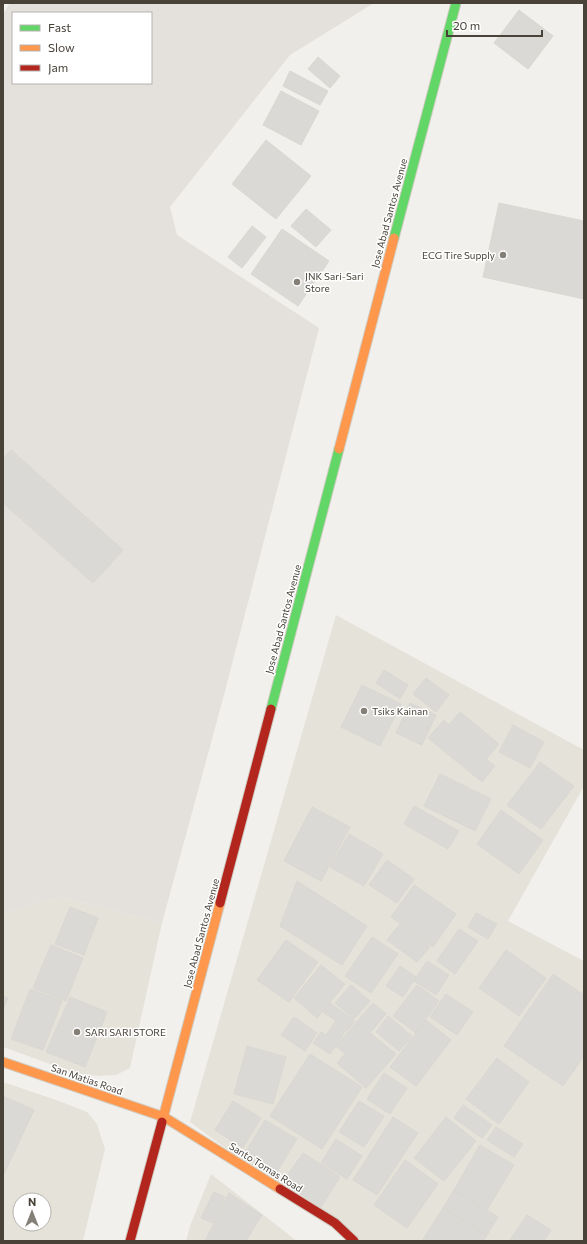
<svg xmlns="http://www.w3.org/2000/svg" width="587" height="1244" font-family="Commissioner,sans-serif">
  <style>
    .residential { fill: #e5e2da; fill-rule: evenodd }
    .industrial { fill: #e4e0dc; fill-rule: evenodd }
    .building { fill: #dbd9d5; stroke: #dad7d2 }
    .lines { fill: none; stroke-linecap: round; stroke-linejoin: round }
    .fast-casing { stroke: #d0cdc3; stroke-width: 11 }
    .slow-casing { stroke: #d0cdc3; stroke-width: 11 }
    .jam-casing { stroke: #d0cdc3; stroke-width: 11 }
    .fast { stroke: #63d668; stroke-width: 9 }
    .slow { stroke: #ff974d; stroke-width: 9 }
    .jam { stroke: #b3261e; stroke-width: 9 }
    .poi-dot { fill: #847f77; stroke: #fff; stroke-width: 1.5 }
    .labels { text-anchor: middle; stroke-width: 3; stroke-linejoin: round; paint-order: stroke }
    .street-label { font-size: 10px; fill: #484238; stroke: #fff }
    .poi-label { font-size: 10px; fill: #484238; stroke: #fff; text-anchor: start }
  </style>
  <rect width="100%" height="100%" fill="#f2f0ec"/>
  <g class="residential">
    <path d="M336 615 584 750V786L508 921 584 961V1241H351L190 1122Z"/>
    <path d="M60 897 162 923 130 1068 116 1075 98 1076 75 1073 3 1047V914Z"/>
    <path d="M3 1082 59 1101 87 1112 97 1124 105 1149 83 1241H3ZM20 1200H44V1224H20Z"/>
    <path d="M211 1174 297 1241H186L190 1226Z"/>
  </g>
  <path class="industrial" d="M10 3H374L290 55 170 207 177 235 319 328 224 695 162 923 60 897 3 914V14ZM13 13H151V83H13Z"/>
  <g class="building">
    <path d="M519 10 553 36 528 69 494 43Z"/>
    <path d="M318 57 340 76 330 88 308 69Z"/>
    <path d="M290 71 328 91 320 105 283 86Z"/>
    <path d="M281 91 319 111 301 145 263 125Z"/>
    <path d="M266 140 311 176 276 219 232 184Z"/>
    <path d="M499 203 584 221V299L483 277Z"/>
    <path d="M306 209 331 230 316 247 291 226Z"/>
    <path d="M252 226 266 237 242 268 228 257Z"/>
    <path d="M282 229 329 261 298 306 251 274Z"/>
    <path d="M11 450 123 550 93 583 3 503V459Z"/>
    <path d="M384 670 408 685 400 699 376 683Z"/>
    <path d="M426 678 449 695 436 712 413 694Z"/>
    <path d="M362 685 401 704 380 746 341 727Z"/>
    <path d="M410 703 436 715 422 745 396 733Z"/>
    <path d="M460 712 499 744 486 759 495 766 482 782 428 738 444 720 449 725Z"/>
    <path d="M513 725 544 742 530 768 499 752Z"/>
    <path d="M540 762 574 786 541 829 507 805Z"/>
    <path d="M440 774 491 799 475 831 424 806Z"/>
    <path d="M414 806 459 831 448 849 404 824Z"/>
    <path d="M312 807 350 827 321 881 284 861Z"/>
    <path d="M501 810 543 840 519 874 477 844Z"/>
    <path d="M349 834 383 854 364 886 330 867Z"/>
    <path d="M387 860 414 879 397 903 369 885Z"/>
    <path d="M297 881 367 926 342 965 280 926Z"/>
    <path d="M414 885 456 914 433 947 391 917Z"/>
    <path d="M70 907 98 918 84 955 55 944Z"/>
    <path d="M476 913 497 924 488 939 468 927Z"/>
    <path d="M400 924 430 947 417 962 387 940Z"/>
    <path d="M459 929 478 941 455 974 437 961Z"/>
    <path d="M372 937 398 954 371 993 345 976Z"/>
    <path d="M286 940 318 962 289 1002 257 980Z"/>
    <path d="M51 945 83 958 66 1001 33 988Z"/>
    <path d="M506 950 546 978 519 1016 479 988Z"/>
    <path d="M427 961 449 975 436 995 414 981Z"/>
    <path d="M321 965 345 984 317 1018 294 998Z"/>
    <path d="M400 966 416 977 403 997 386 986Z"/>
    <path d="M553 974 584 995V1056L563 1086 504 1046Z"/>
    <path d="M351 985 370 1001 354 1019 335 1003Z"/>
    <path d="M417 985 439 1001 416 1033 393 1016Z"/>
    <path d="M30 989 62 1001 43 1050 11 1039Z"/>
    <path d="M446 994 473 1012 457 1035 430 1017Z"/>
    <path d="M3 996 8 998 3 1010Z"/>
    <path d="M70 997 107 1012 85 1067 46 1052Z"/>
    <path d="M330 1003 355 1021 347 1031 346 1030 330 1054 313 1043 321 1032 326 1035 336 1021 323 1012Z"/>
    <path d="M373 1003 386 1014 370 1033 396 1054 366 1088 337 1063 345 1054 336 1046Z"/>
    <path d="M388 1016 412 1036 399 1051 376 1032Z"/>
    <path d="M294 1017 317 1033 305 1051 281 1035Z"/>
    <path d="M426 1020 451 1040 416 1086 390 1067Z"/>
    <path d="M247 1046 286 1057 273 1104 234 1094Z"/>
    <path d="M310 1054 362 1087 322 1149 270 1116Z"/>
    <path d="M497 1058 529 1082 499 1124 466 1099Z"/>
    <path d="M384 1073 407 1088 390 1114 367 1099Z"/>
    <path d="M3 1096 34 1110 3 1176Z"/>
    <path d="M233 1101 261 1118 243 1148 215 1130Z"/>
    <path d="M359 1101 384 1116 364 1147 339 1132Z"/>
    <path d="M463 1105 492 1125 482 1138 454 1118Z"/>
    <path d="M393 1117 418 1133 377 1195 353 1180Z"/>
    <path d="M446 1117 476 1141 444 1181 414 1158Z"/>
    <path d="M265 1120 297 1139 275 1175 243 1156Z"/>
    <path d="M496 1127 523 1144 514 1157 487 1140Z"/>
    <path d="M336 1139 362 1156 347 1179 321 1163Z"/>
    <path d="M480 1145 514 1165 487 1210 454 1190Z"/>
    <path d="M303 1153 340 1177 321 1207 283 1182Z"/>
    <path d="M405 1160 438 1184 407 1228 374 1205Z"/>
    <path d="M454 1190 498 1217 487 1235 443 1208Z"/>
    <path d="M214 1192 225 1197 213 1223 201 1218Z"/>
    <path d="M229 1193 262 1215 246 1241H205Z"/>
    <path d="M443 1208 487 1235 483 1241H422Z"/>
    <path d="M527 1215 551 1230 544 1241H512L510 1240Z"/>
  </g>
  <g class="lines">
    <g class="fast-casing">
      <g id="fast">
        <path d="M394 238 456 3"/>
        <path d="M271 709 339 449"/>
      </g>
    </g>
    <g class="slow-casing">
      <g id="slow">
        <path d="M339 449 394 238"/>
        <path d="M3 1062 164 1117 280 1189"/>
        <path d="M162 1122 220 903"/>
      </g>
    </g>
    <g class="jam-casing">
      <g id="jam">
        <path d="M220 903 271 709"/>
        <path d="M280 1189 335 1223 354 1241"/>
        <path d="M130 1241 162 1122"/>
      </g>
    </g>
    <use href="#fast" class="fast"/>
    <use href="#slow" class="slow"/>
    <use href="#jam" class="jam"/>
  </g>
  <g class="poi-dot">
    <circle cx="503" cy="255" r="4"/>
    <circle cx="297" cy="282" r="4"/>
    <circle cx="364" cy="711" r="4"/>
    <circle cx="77" cy="1032" r="4"/>
  </g>
  <g class="labels">
    <g class="street-label">
      <text transform="translate(389 213) rotate(-75)" y="4">Jose Abad Santos Avenue</text>
      <text transform="translate(283 619) rotate(-75)" y="4">Jose Abad Santos Avenue</text>
      <text transform="translate(201 933) rotate(-75)" y="4">Jose Abad Santos Avenue</text>
      <text transform="translate(87 1079) rotate(19)" y="4">San Matias Road</text>
      <text transform="translate(266 1167) rotate(32)" y="4">Santo Tomas Road</text>
    </g>
    <g class="poi-label">
      <text x="495" y="259" text-anchor="end">ECG Tire Supply</text>
      <text x="305" y="280">JNK Sari-Sari<tspan x="305" dy="12">Store</tspan></text>
      <text x="372" y="715">Tsiks Kainan</text>
      <text x="85" y="1036">SARI SARI STORE</text>
    </g>
  </g>
  <rect width="587" height="1244" fill="none" stroke="#484238" stroke-width="8"/>
  <rect x="12" y="12" width="140" height="72" fill="#ffffff" stroke="#b6b3af"/>
  <rect x="20" y="25" width="20" height="6" fill="#63d668" stroke="#b6b3af"/>
  <text x="48" y="32" font-size="12" fill="#484238">Fast</text>
  <rect x="20" y="45" width="20" height="6" fill="#ff974d" stroke="#b6b3af"/>
  <text x="48" y="52" font-size="12" fill="#484238">Slow</text>
  <rect x="20" y="65" width="20" height="6" fill="#b3261e" stroke="#b6b3af"/>
  <text x="48" y="72" font-size="12" fill="#484238">Jam</text>
  <g transform="translate(32 1212)"><circle r="19" fill="#ffffff" stroke="#b6b3af"/>
  <path d="M0-3L7 15L0 10L-7 15Z" fill="#847f77"/>
  <text y="-6" font-size="11" font-weight="bold" text-anchor="middle" fill="#484238">N</text>
  </g>
  <path d="M447 30v6h95v-6" fill="none" stroke="#484238" stroke-width="2"/>
  <text x="453" y="30" font-size="12" fill="#484238" stroke="#ffffff" stroke-width="3" paint-order="stroke">20 m</text>
</svg>
